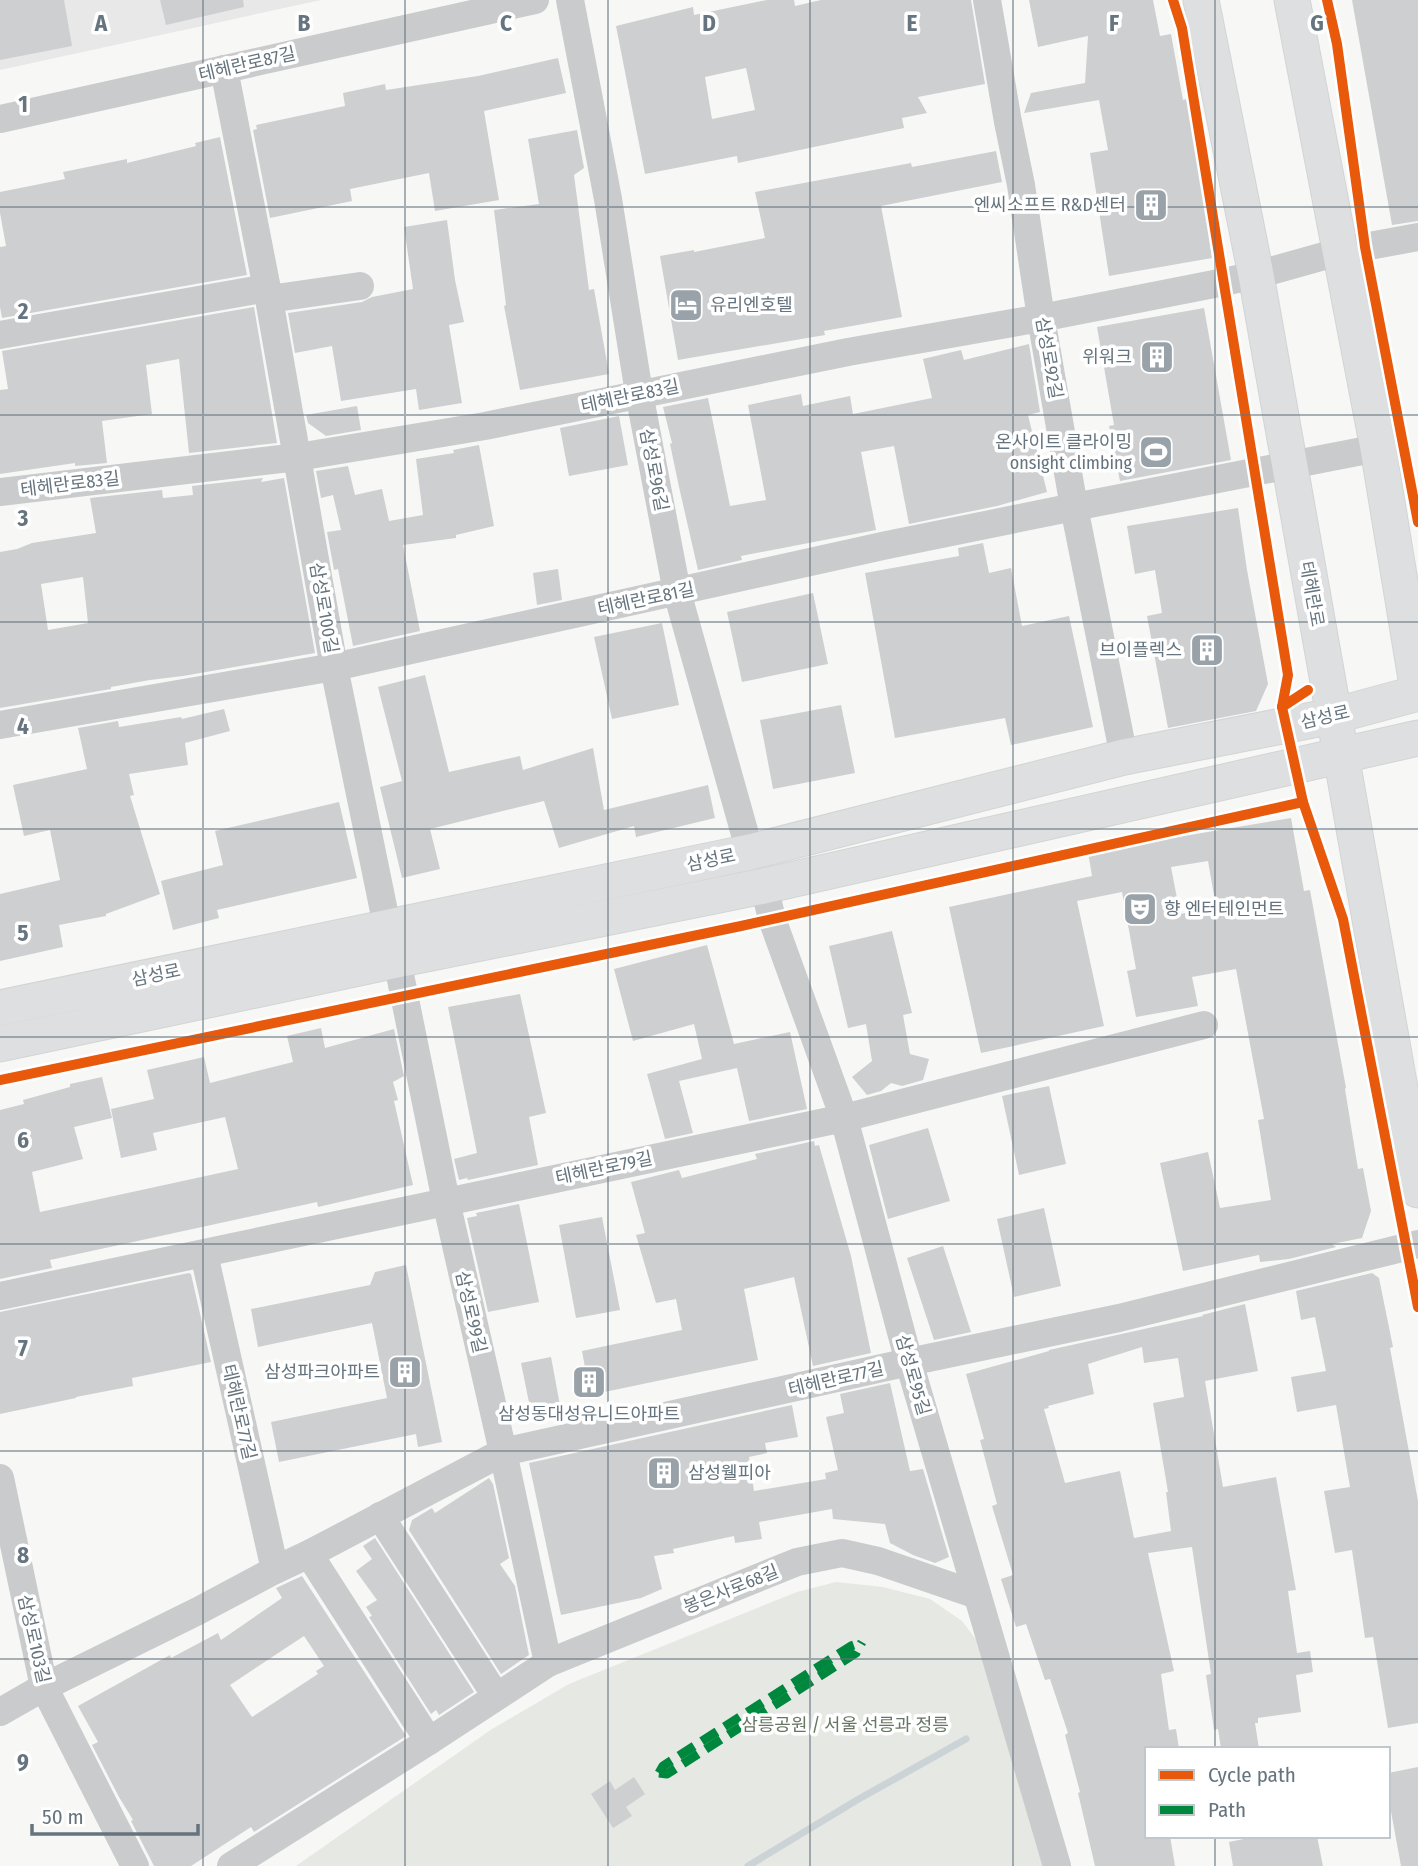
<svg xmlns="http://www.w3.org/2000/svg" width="1418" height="1866" font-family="'Fira Sans Condensed','Noto Sans KR',sans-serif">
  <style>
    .built { fill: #e7e8e7 }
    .green { fill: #e6e8e3 }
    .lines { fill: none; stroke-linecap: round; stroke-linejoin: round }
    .stream { stroke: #ccd3d6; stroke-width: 7 }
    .building { fill: #cecfd0; fill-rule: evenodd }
    .major-casing { stroke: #d3d4d4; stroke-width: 37 }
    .minor { stroke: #c9cbcc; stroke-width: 28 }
    .major { stroke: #dedfe0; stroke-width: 35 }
    .quiet { stroke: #00873e; stroke-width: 9; stroke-dasharray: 18 9; stroke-linecap: butt }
    .cycleway-casing { stroke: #fff; stroke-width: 15 }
    .cycleway { stroke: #e8590c; stroke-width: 10 }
    .grid { fill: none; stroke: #65747e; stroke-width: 2; stroke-opacity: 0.55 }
    .labels { text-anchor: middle; stroke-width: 7; stroke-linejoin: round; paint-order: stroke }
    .street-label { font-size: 18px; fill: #65747e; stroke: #fff }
    .poi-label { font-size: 18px; fill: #65747e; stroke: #fff; text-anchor: end }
    .park-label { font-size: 18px; fill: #677663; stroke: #fff }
    .grid-label { font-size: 23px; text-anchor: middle; font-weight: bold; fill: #65747e; stroke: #fff; stroke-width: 7; stroke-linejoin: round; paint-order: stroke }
  </style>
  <rect width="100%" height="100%" fill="#f7f7f6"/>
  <path class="built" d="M0 0H321L0 70Z"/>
  <path class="green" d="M836 1582 883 1587 930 1599 962 1621 980 1645 1047 1866H296L492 1729 569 1684 797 1592Z"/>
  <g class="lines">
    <path class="stream" d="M748 1866 857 1800 966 1739"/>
  </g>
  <g class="building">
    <path d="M0 0H64L72 46 0 60Z"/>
    <path d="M160 0H243L244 7 166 25Z"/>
    <path d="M767 0H794L795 6 821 0H971L985 84 918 97 927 113 902 118 904 128 738 163 737 156 645 174 616 26 693 7 694 15ZM746 68 755 110 712 119 705 77Z"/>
    <path d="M1029 0H1153L1160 36 1171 34 1183 100 1187 99 1193 135H1195L1212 258 1109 276 1090 153 1108 150 1099 100 1024 113 1031 93 1085 83 1088 36 1038 47Z"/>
    <path d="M1352 0H1418V221L1392 225Z"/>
    <path d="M558 58 566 93 484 111 499 200 435 211 429 173 350 189 352 201 270 218 253 130 257 129 256 125 345 106 343 93 385 84 386 90 478 76Z"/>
    <path d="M577 130 584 168 574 175 589 290 594 289 609 374 520 390 504 306 506 305 494 210 539 204 528 139Z"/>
    <path d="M220 137 247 275 2 318 0 307V247L6 246 0 213V192L65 179 63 172 127 159V163L196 146 195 143Z"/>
    <path d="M996 151 1002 182 881 206 902 317 824 331 825 335 678 360 660 256 694 250V252L765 238 755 192 911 163 912 167Z"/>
    <path d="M447 220 455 280 464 322 449 325 462 403 419 410 416 389 341 401 332 346 295 353 288 313 362 302 372 297 413 289 404 227Z"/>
    <path d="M254 307 277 443 189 453 179 359 146 365 152 414 102 421 107 463 75 466V463L0 474V390L8 389 2 351Z"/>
    <path d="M1204 308 1231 460 1120 481 1109 426 1114 425 1097 327Z"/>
    <path d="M1029 344 1040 412 1028 415 1047 492 997 506 909 524 894 446 861 452 876 530 741 556 742 560 698 570 679 487 670 444 672 443 663 407 708 398 730 506 766 500 748 405 801 394 803 406 850 396 853 414 932 398 923 359 961 350 964 360Z"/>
    <path d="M357 406 361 430 326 436 308 423 306 415Z"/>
    <path d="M619 416 628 465 569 476 560 428Z"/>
    <path d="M479 445 494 526 456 535V538L403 545 420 631 353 646 338 569 334 570 327 532 341 530 333 495 321 498 316 471 348 466 355 495 382 489 389 521 423 515 416 459 454 453 453 450Z"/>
    <path d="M263 478 261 482 284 478 315 653 183 676 150 680 111 687V689L0 708V552L17 549 32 543 96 533 90 498 162 490 163 498 193 495 192 486ZM83 577 88 623 48 630 41 584Z"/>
    <path d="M1238 508 1247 570 1268 684 1256 711 1168 728 1147 616 1162 613 1155 570 1135 574 1127 526Z"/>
    <path d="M983 543 989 573 1011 568 1022 626 1069 616 1093 727 1011 745 1005 718 895 738 865 573 959 556 958 548Z"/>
    <path d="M558 569 562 600 537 605 533 573Z"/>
    <path d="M813 593 828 664 742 682 727 612Z"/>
    <path d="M662 623 679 705 612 719 594 637Z"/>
    <path d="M425 675 449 772 520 756 523 770 593 748 604 810 708 785 715 818 636 837 634 826 559 848 544 801 430 829 440 869 402 878 380 787 402 781 378 687Z"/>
    <path d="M841 705 855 773 773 789 760 720Z"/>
    <path d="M224 709 230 731 185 743 188 765 129 774 134 795 130 796 160 894 106 914V916L59 925 63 947 0 961V894L60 880 50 830 24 836 13 785 87 769 78 728 118 721 119 727 181 717 182 719Z"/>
    <path d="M339 802 357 878 217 910 219 918 173 930 161 881 223 865 215 831Z"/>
    <path d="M1291 818 1304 891 1310 890 1346 1088 1345 1089 1358 1169 1363 1168 1371 1211 1362 1238 1332 1244 1336 1247 1289 1259 1260 1262 1259 1255 1183 1271 1160 1163 1208 1152 1220 1208 1271 1200 1258 1120 1264 1119 1236 969 1192 977 1198 1006 1136 1017 1127 971 1136 969 1122 892 1077 901 1104 1026 981 1053 949 907 1092 876 1088 852 1165 837 1166 839ZM1208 861 1216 907 1180 914 1171 867Z"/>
    <path d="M892 931 912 1013 903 1015 910 1054 929 1059 923 1080 902 1086 891 1083 881 1091 867 1095 852 1077 872 1061 866 1024 848 1028 829 946Z"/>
    <path d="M707 945 734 1044 790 1032 807 1109 749 1121 737 1068 679 1081 693 1133 665 1139 647 1074 702 1059 694 1024 633 1041 614 969Z"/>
    <path d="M520 994 546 1113 529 1117 538 1165 468 1180 467 1178 459 1180 454 1159 477 1153 448 1007Z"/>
    <path d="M321 1028 325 1048 394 1029 404 1076 393 1082 398 1100 394 1101 413 1185 318 1207 317 1202 50 1260 52 1268 0 1279V1110L24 1104 23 1100 70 1087V1084L102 1077 112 1118 74 1127 83 1159 32 1172 40 1212 238 1169 225 1117 153 1133 157 1150 121 1158 111 1109 154 1099 147 1070 204 1057 210 1083 293 1062 287 1036Z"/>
    <path d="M1049 1086 1066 1164 1019 1175 1002 1096Z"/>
    <path d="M928 1128 950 1201 888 1219 869 1145Z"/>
    <path d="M814 1141 815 1146 819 1145 851 1256 871 1353 813 1366 794 1277 744 1289 758 1360 590 1395 582 1351 682 1330 676 1299 656 1303 636 1235 645 1233 631 1182 679 1170 682 1178 757 1159 755 1154Z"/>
    <path d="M519 1204 539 1302 488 1312 467 1218 477 1216 476 1213Z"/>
    <path d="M1044 1208 1061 1286 1014 1297 997 1219Z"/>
    <path d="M602 1217 620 1310 576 1318 559 1225Z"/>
    <path d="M943 1246 971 1332 934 1340 907 1258Z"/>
    <path d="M406 1265 442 1442 418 1447 416 1434 279 1462 271 1422 387 1398 372 1323 258 1347 251 1309 370 1285 375 1272Z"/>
    <path d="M189 1273 191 1274 211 1362 132 1378 133 1386 76 1397V1398L0 1414V1312Z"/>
    <path d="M1372 1273 1379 1278 1393 1347 1390 1348 1418 1501V1723L1388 1728 1373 1637 1365 1638 1352 1550 1335 1553 1324 1491 1350 1487 1336 1405 1297 1412 1291 1377 1326 1371 1315 1317 1301 1320 1296 1291Z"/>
    <path d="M1245 1304 1258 1371 1205 1381 1223 1487 1276 1477 1296 1590 1288 1591 1297 1653 1310 1651 1313 1672 1296 1675 1301 1712 1258 1718V1723H1255L1259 1749H1221L1218 1729 1214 1730 1206 1675 1211 1674 1192 1547 1148 1553 1174 1671 1161 1674 1169 1730 1176 1729 1179 1749H1147V1836H1170L1175 1866H1095L1078 1793 1080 1792 1065 1735 1068 1733 1050 1679 1045 1680 1026 1624 1016 1627 1001 1579 1013 1575 992 1506 997 1504 980 1440 984 1439 966 1374 1049 1351V1350L1203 1316 1202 1315ZM1142 1347 1144 1363 1178 1358 1184 1397 1153 1403 1168 1492H1166L1171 1531 1134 1538 1120 1471 1065 1483 1044 1409 1049 1408 1048 1406 1094 1394 1088 1364Z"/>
    <path d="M551 1357 562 1416 533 1422 521 1363Z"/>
    <path d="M890 1383 910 1471 923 1469 949 1557 935 1563 913 1555 890 1543 885 1524 833 1519 832 1509 759 1522 762 1539 735 1543 734 1536 673 1549 674 1553 654 1556 662 1589 641 1598 561 1615 529 1463 792 1405 798 1437 765 1443 767 1453 749 1457 754 1491 826 1479 825 1473 838 1470 826 1417 844 1413 840 1394Z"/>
    <path d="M489 1478 493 1484 509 1558 500 1564 515 1586 529 1655 501 1674 409 1530 412 1520 432 1508 435 1513Z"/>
    <path d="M375 1538 474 1692 439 1715 436 1710 431 1714 369 1617 372 1616 366 1607 377 1600 356 1571 372 1559 363 1546Z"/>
    <path d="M302 1576 406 1736 254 1832 251 1827 191 1866H154L131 1821 133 1820 119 1797 92 1745 98 1742 78 1706 170 1655 171 1658 218 1633 221 1640 282 1598 276 1588ZM304 1636 324 1666 316 1671 318 1674 252 1717 230 1685Z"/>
    <path d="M1418 1767V1866H1401L1388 1795V1773Z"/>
    <path d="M634 1777 645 1794 626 1807 632 1816 613 1828 591 1794 610 1781 615 1790Z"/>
    <path d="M1258 1836H1317L1323 1866H1233L1229 1842Z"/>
  </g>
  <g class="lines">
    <g class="major-casing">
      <g id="major">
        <path d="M1201 0 1256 275 1418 1190"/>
        <path d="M1292 0 1378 448 1418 691"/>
        <path d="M0 1008 750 852 1124 757 1333 716 1418 693"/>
        <path d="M0 1044 397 960 764 886 1418 738"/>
      </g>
    </g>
    <g class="minor">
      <path d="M570 0 608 199 639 393 677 592 750 852"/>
      <path d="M987 0 1008 122 1021 185 1041 318 1074 507 1124 757"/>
      <path d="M224 69 269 299 334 667 387 926"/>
      <path d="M0 119 535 0"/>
      <path d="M269 299 360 286"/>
      <path d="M0 335 267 288"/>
      <path d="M0 492 298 457 485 426 848 352 1041 318 1214 284 1256 275 1342 251 1418 237"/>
      <path d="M0 725 334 667 887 545 1074 507 1378 448"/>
      <path d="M764 886 772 919 844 1118 909 1362 1057 1866"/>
      <path d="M397 960 446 1201 503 1452 548 1663"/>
      <path d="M204 1254 275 1570"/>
      <path d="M0 1296 844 1118 1204 1025"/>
      <path d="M0 1478 44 1687 135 1866"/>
      <path d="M380 1516 496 1696"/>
      <path d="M309 1554 429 1741"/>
      <path d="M0 1712 44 1687 198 1611 275 1570 309 1554 503 1452 909 1362 1119 1318 1418 1244"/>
      <path d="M231 1866 429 1741 548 1663 797 1562 842 1553 878 1561 977 1595"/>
    </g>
    <use href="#major" class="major"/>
    <g class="quiet">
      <path d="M659 1773 667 1774 856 1653 862 1642"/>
      <path d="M659 1773 663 1766 851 1646 862 1642"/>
    </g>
    <g class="cycleway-casing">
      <g id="cycleway">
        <path d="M1173 0 1182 28 1288 675 1282 707"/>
        <path d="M1327 0 1337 44 1365 247 1418 522"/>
        <path d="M1308 690 1282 707 1303 802 1343 919 1418 1307"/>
        <path d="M0 1080 741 926 1303 802"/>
      </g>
    </g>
    <use href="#cycleway" class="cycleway"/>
  </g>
  <path class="grid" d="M203 0V1866M405 0V1866M608 0V1866M810 0V1866M1013 0V1866M1215 0V1749M0 207H1418M0 415H1418M0 622H1418M0 829H1418M0 1037H1418M0 1244H1418M0 1451H1418M0 1659H1418M1215 1836V1866"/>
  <defs>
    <g id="building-square" transform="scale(1.75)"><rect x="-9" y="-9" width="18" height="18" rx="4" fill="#98a2a8" stroke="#fff"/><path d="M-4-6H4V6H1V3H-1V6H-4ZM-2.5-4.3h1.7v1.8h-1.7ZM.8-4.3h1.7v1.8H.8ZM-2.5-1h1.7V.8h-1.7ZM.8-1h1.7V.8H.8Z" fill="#fff"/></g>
    <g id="hotel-square" transform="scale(1.75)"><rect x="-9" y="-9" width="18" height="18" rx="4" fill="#98a2a8" stroke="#fff"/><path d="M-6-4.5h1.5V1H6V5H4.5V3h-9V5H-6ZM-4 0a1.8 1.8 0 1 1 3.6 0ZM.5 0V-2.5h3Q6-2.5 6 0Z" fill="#fff"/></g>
    <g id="stadium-square" transform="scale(1.75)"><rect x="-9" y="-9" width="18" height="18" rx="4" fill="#98a2a8" stroke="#fff"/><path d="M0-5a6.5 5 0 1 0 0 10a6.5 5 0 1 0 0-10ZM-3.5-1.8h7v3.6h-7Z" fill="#fff"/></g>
    <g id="theatre-square" transform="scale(1.75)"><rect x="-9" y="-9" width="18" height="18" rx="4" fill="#98a2a8" stroke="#fff"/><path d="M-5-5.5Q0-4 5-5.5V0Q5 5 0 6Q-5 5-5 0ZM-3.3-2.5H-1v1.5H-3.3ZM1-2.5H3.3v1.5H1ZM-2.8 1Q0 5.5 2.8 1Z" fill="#fff"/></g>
  </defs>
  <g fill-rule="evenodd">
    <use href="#building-square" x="1151" y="205"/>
    <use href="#hotel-square" x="686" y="305"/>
    <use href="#building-square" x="1157" y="357"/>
    <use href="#stadium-square" x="1156" y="452"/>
    <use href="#building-square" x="1207" y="650"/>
    <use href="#theatre-square" x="1140" y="909"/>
    <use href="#building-square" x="405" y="1372"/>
    <use href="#building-square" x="589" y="1382"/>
    <use href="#building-square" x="664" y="1473"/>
  </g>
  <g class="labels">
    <g class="street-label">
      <text transform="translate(247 64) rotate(-13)" y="6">테헤란로87길</text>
      <text transform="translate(1049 358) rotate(80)" y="6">삼성로92길</text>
      <text transform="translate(630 396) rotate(-12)" y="6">테헤란로83길</text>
      <text transform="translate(654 470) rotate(79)" y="6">삼성로96길</text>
      <text transform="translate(70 484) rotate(-7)" y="6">테헤란로83길</text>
      <text transform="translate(1312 594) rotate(80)" y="6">테헤란로</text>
      <text transform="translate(646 599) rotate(-12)" y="6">테헤란로81길</text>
      <text transform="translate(324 608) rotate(80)" y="6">삼성로100길</text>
      <text transform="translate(1325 717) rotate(-13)" y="6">삼성로</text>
      <text transform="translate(711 860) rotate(-12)" y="6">삼성로</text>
      <text transform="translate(156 975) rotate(-12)" y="6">삼성로</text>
      <text transform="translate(604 1168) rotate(-12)" y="6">테헤란로79길</text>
      <text transform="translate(471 1312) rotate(77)" y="6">삼성로99길</text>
      <text transform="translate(913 1375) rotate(74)" y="6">삼성로95길</text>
      <text transform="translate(836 1379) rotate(-13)" y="6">테헤란로77길</text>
      <text transform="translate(239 1412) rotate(77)" y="6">테헤란로77길</text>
      <text transform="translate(731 1589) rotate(-22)" y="6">봉은사로68길</text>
      <text transform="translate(34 1639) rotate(77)" y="6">삼성로103길</text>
    </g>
    <g class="poi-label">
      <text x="1126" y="211">엔씨소프트 R&amp;D센터</text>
      <text x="710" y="311" text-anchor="start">유리엔호텔</text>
      <text x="1132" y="363">위워크</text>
      <text x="1132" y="448">온사이트 클라이밍<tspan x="1132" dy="21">onsight climbing</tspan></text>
      <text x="1182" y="656">브이플렉스</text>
      <text x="1164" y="915" text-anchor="start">향 엔터테인먼트</text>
      <text x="380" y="1378">삼성파크아파트</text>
      <text x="589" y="1420" text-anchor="middle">삼성동대성유니드아파트</text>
      <text x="688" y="1479" text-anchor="start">삼성웰피아</text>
    </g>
    <g class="park-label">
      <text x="845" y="1731">삼릉공원 / 서울 선릉과 정릉</text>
    </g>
  </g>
  <g class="grid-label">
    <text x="101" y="31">A</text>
    <text x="304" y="31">B</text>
    <text x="506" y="31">C</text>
    <text x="709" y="31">D</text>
    <text x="912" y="31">E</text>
    <text x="1114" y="31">F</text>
    <text x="1317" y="31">G</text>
    <text x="23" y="112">1</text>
    <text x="23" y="319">2</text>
    <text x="23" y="526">3</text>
    <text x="23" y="734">4</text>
    <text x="23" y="941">5</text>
    <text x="23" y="1148">6</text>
    <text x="23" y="1356">7</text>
    <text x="23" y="1563">8</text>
    <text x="23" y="1770">9</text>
  </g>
  <rect x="1145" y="1747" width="245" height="91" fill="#ffffff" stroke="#c1c7cb" stroke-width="2"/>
  <rect x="1159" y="1770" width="35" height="10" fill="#e8590c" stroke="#c1c7cb" stroke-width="2"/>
  <text x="1208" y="1782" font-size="21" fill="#65747e">Cycle path</text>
  <rect x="1159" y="1805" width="35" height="10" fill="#00873e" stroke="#c1c7cb" stroke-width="2"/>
  <text x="1208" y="1817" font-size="21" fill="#65747e">Path</text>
  <path d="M32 1824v10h166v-10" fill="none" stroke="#65747e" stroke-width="3.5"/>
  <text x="42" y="1824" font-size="21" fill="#65747e" stroke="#ffffff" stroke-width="5" paint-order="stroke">50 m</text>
</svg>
